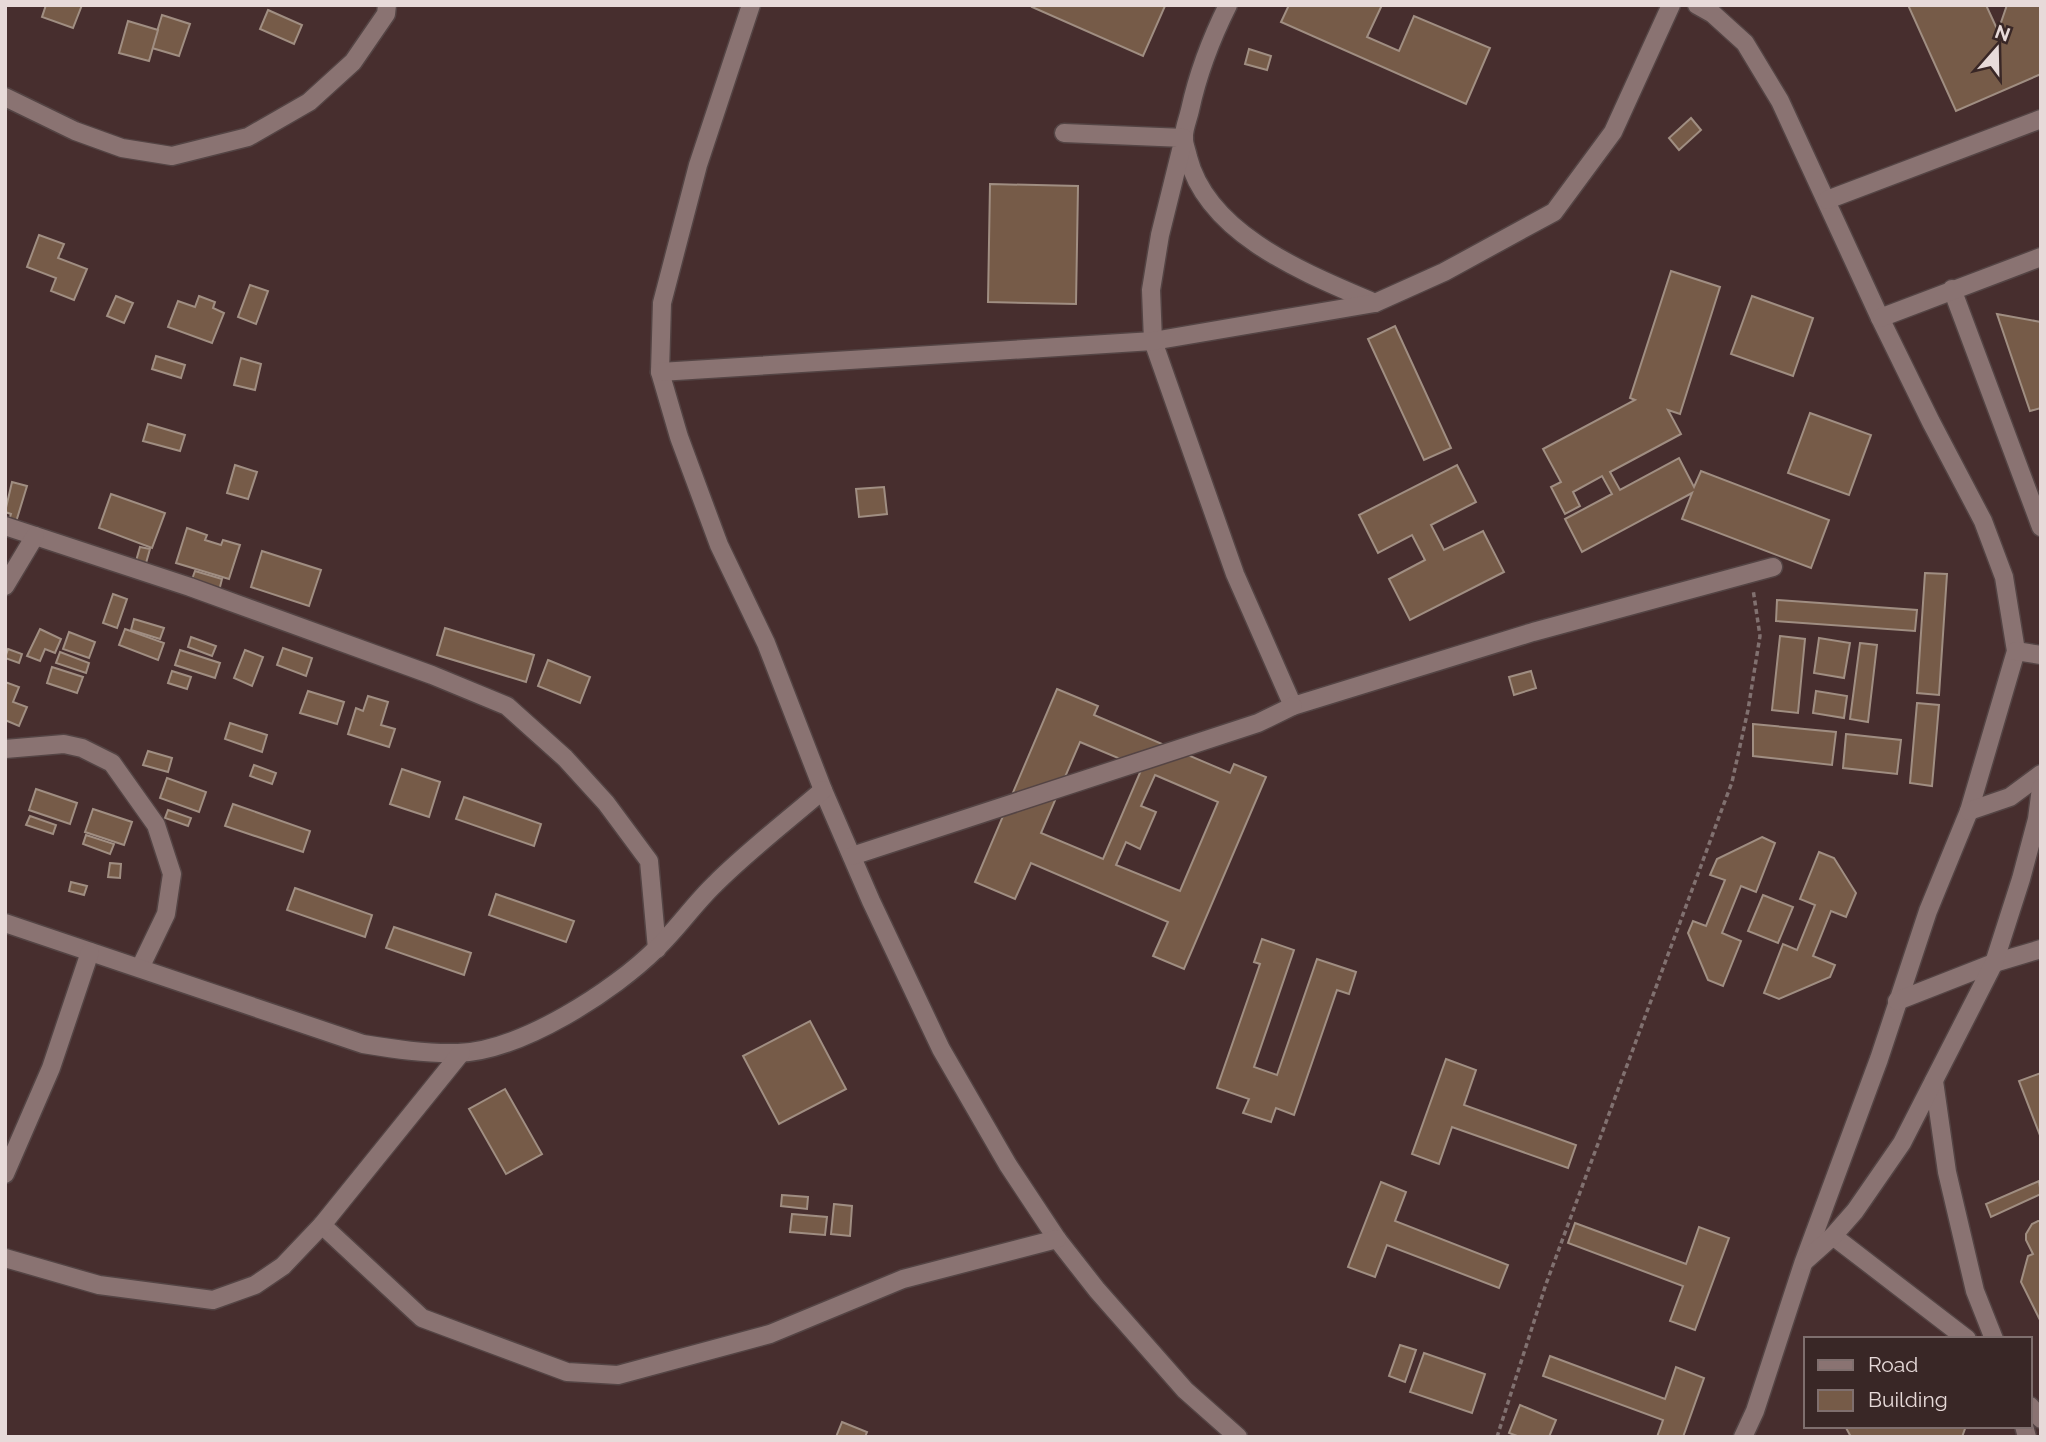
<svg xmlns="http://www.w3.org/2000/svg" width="2046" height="1442" font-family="Raleway,sans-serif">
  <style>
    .built { fill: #472e2e; fill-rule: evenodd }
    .building { fill: #765b48; stroke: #a08e82; stroke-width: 2; fill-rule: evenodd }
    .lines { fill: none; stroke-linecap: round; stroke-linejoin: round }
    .minor-casing { stroke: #544444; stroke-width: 21 }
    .path { stroke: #817170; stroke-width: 3.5; stroke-dasharray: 5 3.5; stroke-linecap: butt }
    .minor { stroke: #8a7372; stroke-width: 18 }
  </style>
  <rect width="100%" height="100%" fill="#392726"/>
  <path class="built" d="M5 5H2041V1437H5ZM1806 1339H2030V1426H1806Z"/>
  <g class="building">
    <path d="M46 5H82L73 28 42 17Z"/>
    <path d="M1033 5H1163L1165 6 1143 56 1032 7Z"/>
    <path d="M1289 5H1382L1367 37 1399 51 1414 16 1490 48 1466 104 1281 22Z"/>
    <path d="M1908 5H1986L1998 31 2007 5H2041V74L1956 111Z"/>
    <path d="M268 10 302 25 294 44 260 29Z"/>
    <path d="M162 15 190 24 179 56 152 48Z"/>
    <path d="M128 21 158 30 149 61 119 53Z"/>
    <path d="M1249 49 1271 56 1267 70 1245 64Z"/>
    <path d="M1691 118 1701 130 1679 150 1669 138Z"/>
    <path d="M990 184 1078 186 1076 304 988 302Z"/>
    <path d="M39 235 64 244 58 258 87 269 74 300 51 291 56 278 27 267Z"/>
    <path d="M1671 271 1720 287 1680 414 1668 410 1681 434 1610 472 1620 490 1679 458 1694 487 1701 471 1829 520 1811 568 1682 519 1692 493 1582 552 1565 519 1612 494 1602 476 1573 492 1580 506 1565 514 1551 487 1561 482 1543 449 1635 400 1630 398Z"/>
    <path d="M250 285 268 291 256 324 238 317Z"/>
    <path d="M116 296 133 303 124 323 107 316Z"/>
    <path d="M199 296 215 302 213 308 224 313 212 343 168 327 178 301 195 307Z"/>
    <path d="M1752 296 1813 318 1793 376 1731 354Z"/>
    <path d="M1997 314 2041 322V408L2030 411Z"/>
    <path d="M1395 326 1451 448 1424 460 1368 339Z"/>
    <path d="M156 356 185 365 181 378 152 369Z"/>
    <path d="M241 358 261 364 255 390 234 385Z"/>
    <path d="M1810 413 1871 435 1849 495 1788 473Z"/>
    <path d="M148 424 185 435 180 451 143 441Z"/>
    <path d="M235 465 257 472 248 499 227 493Z"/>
    <path d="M1457 465 1476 502 1431 525 1444 550 1483 531 1504 572 1410 620 1389 579 1425 560 1412 535 1378 553 1359 515Z"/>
    <path d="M12 482 27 486 16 522 9 520 11 514 5 512Z"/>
    <path d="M884 487 887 514 859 517 856 489Z"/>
    <path d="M111 494 165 513 152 548 99 528Z"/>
    <path d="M187 528 207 535 205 540 221 545 223 540 240 545 229 579 176 563Z"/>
    <path d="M140 547 150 549 146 563 136 561Z"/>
    <path d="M262 551 321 570 309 606 251 587Z"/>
    <path d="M195 571 222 579 219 591 191 582Z"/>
    <path d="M1925 573 1947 574 1939 695 1917 693Z"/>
    <path d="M113 594 127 599 117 628 103 623Z"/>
    <path d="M1777 600 1917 610 1915 631 1776 621Z"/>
    <path d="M134 619 164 628 160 639 131 630Z"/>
    <path d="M445 628 534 655 526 682 437 655Z"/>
    <path d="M40 629 61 639 55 653 45 649 40 661 27 656Z"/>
    <path d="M125 629 164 643 158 660 119 645Z"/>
    <path d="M69 632 95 642 89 658 63 649Z"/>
    <path d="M1780 636 1805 639 1798 713 1772 710Z"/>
    <path d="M191 637 216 646 212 656 188 647Z"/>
    <path d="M1819 638 1850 643 1844 678 1814 673Z"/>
    <path d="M1860 643 1877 645 1868 722 1850 719Z"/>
    <path d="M283 648 312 658 306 676 277 665Z"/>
    <path d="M8 649 22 654 19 663 5 658Z"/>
    <path d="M180 650 220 663 215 678 175 665Z"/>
    <path d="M245 650 263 657 252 686 234 678Z"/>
    <path d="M60 652 89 663 86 673 56 663Z"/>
    <path d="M548 660 590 677 580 703 538 686Z"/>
    <path d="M52 667 83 677 77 693 47 683Z"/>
    <path d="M172 671 191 677 187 689 168 683Z"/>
    <path d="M1531 671 1536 688 1514 695 1509 677Z"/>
    <path d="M5 682 19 687 13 702 27 707 19 726 5 720Z"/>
    <path d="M1057 689 1098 706 1094 715 1230 773 1234 764 1266 777 1184 969 1153 956 1168 922 1031 863 1015 899 975 882ZM1080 742 1142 768 1103 859 1041 833ZM1155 775 1218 802 1180 891 1116 865 1126 842 1140 849 1156 812 1141 806Z"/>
    <path d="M308 691 344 702 337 724 300 713Z"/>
    <path d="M1816 691 1847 696 1844 718 1813 713Z"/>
    <path d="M368 696 388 702 381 725 395 729 389 747 348 734 356 708 363 711Z"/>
    <path d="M1917 703 1939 705 1932 786 1910 783Z"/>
    <path d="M230 723 267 735 262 752 225 739Z"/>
    <path d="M1753 724 1836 732 1832 765 1753 756Z"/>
    <path d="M1846 734 1901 740 1897 774 1843 768Z"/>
    <path d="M148 751 172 758 168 772 143 765Z"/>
    <path d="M254 765 276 773 272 784 250 776Z"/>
    <path d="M402 769 440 782 429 817 390 804Z"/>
    <path d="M167 778 206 792 199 812 160 798Z"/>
    <path d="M36 789 77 803 70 824 29 810Z"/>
    <path d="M464 797 541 824 534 846 456 819Z"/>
    <path d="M233 804 310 831 303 852 225 826Z"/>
    <path d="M93 809 132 822 124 845 85 832Z"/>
    <path d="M168 810 191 818 188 826 165 818Z"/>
    <path d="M30 816 56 825 53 834 26 825Z"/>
    <path d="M86 835 114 844 110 854 83 844Z"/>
    <path d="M1762 837 1775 843 1756 892 1741 886 1722 933 1741 941 1723 986 1708 980 1688 933 1693 921 1706 926 1725 880 1710 875 1717 859Z"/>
    <path d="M1819 852 1834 858 1856 893 1846 917 1831 911 1813 956 1835 965 1830 977 1779 999 1764 993 1783 944 1797 950 1815 905 1800 899Z"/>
    <path d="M110 863 121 864 120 878 108 877Z"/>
    <path d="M71 882 87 886 84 895 69 891Z"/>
    <path d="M295 888 372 915 365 937 287 910Z"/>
    <path d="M496 894 574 921 566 942 489 915Z"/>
    <path d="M1763 895 1793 907 1778 943 1748 931Z"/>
    <path d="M394 927 471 953 464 975 386 948Z"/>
    <path d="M1262 939 1294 950 1254 1067 1277 1075 1317 959 1356 972 1349 994 1337 990 1294 1115 1276 1108 1271 1122 1243 1113 1249 1099 1217 1088 1260 964 1254 962Z"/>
    <path d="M810 1021 846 1089 779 1124 743 1056Z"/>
    <path d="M1446 1059 1476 1070 1464 1105 1576 1145 1568 1168 1452 1127 1439 1164 1412 1154Z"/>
    <path d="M2041 1073V1138L2019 1081Z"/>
    <path d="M505 1089 542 1154 506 1174 469 1109Z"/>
    <path d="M2039 1181 2041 1194 1991 1217 1986 1204Z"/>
    <path d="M1381 1182 1406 1192 1395 1221 1508 1265 1499 1288 1387 1245 1375 1277 1348 1267Z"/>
    <path d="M782 1195 808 1197 807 1209 781 1206Z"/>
    <path d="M834 1204 852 1206 850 1236 831 1234Z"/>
    <path d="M792 1214 827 1217 825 1235 790 1232Z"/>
    <path d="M2038 1221H2041V1322L2021 1282 2028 1256 2033 1254 2026 1240V1234L2032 1224Z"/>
    <path d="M1575 1223 1686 1264 1699 1227 1729 1238 1695 1330 1670 1321 1683 1286 1568 1243Z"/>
    <path d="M1400 1345 1416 1350 1405 1382 1389 1376Z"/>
    <path d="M1424 1353 1485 1374 1472 1413 1410 1392Z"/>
    <path d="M1550 1356 1665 1399 1676 1367 1704 1378 1683 1437H1657L1663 1420 1543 1376Z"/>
    <path d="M1520 1405 1556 1420 1549 1437H1520L1509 1433Z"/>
    <path d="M842 1422 867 1432 865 1437H836Z"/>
    <path d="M1845 1426H1966L1962 1437H1851Z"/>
  </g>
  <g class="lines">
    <g class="minor-casing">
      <g id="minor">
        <path d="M751 5 698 165 662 303 660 372 679 437 719 545 766 643 823 790 871 901 941 1049 1008 1165 1057 1239 1097 1290 1185 1390 1238 1437"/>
        <path d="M1228 5C1211 39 1198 73 1190 110 1188 119 1184 128 1184 136 1183 143 1187 151 1188 157 1208 236 1308 274 1375 303"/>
        <path d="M1697 5 1713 14 1745 43 1780 101 1880 318 1931 422 1983 521 2004 577 2016 651 1969 811 1928 911 1879 1059 1803 1264 1755 1411 1743 1437"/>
        <path d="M5 97 75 131 122 148 172 156 248 137 309 102 353 62 386 14 387 5"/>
        <path d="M1064 133 1184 138 1160 235 1151 290 1153 341 1235 574 1293 706 1533 632 1773 567"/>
        <path d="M1827 200 2041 119"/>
        <path d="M1952 289 2041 527"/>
        <path d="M1880 318 2041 257"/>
        <path d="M660 372 1153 341 1375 303 1444 272 1554 212 1613 132 1671 5"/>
        <path d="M5 526 190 587 432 675 507 706 565 758 606 803 649 861 657 949"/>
        <path d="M5 586 35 536"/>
        <path d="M2016 651 2041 655"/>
        <path d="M5 749 64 744 82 748 112 763 156 825 172 874 166 914 140 968"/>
        <path d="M1969 811 2010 797 2041 774"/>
        <path d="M852 856 1258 723 1293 706"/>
        <path d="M5 923 363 1044C394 1049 426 1054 458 1053 521 1051 614 991 657 948 678 928 694 904 715 884 748 851 787 821 823 790"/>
        <path d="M1897 1001 1994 963 2041 949"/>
        <path d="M1934 1081 1947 1172 1975 1291 1994 1339"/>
        <path d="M5 1174 51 1068 90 952"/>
        <path d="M322 1225 422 1318 567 1372 618 1375 770 1334 903 1279 1057 1239"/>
        <path d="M1833 1236 1967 1339"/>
        <path d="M5 1258 99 1285 213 1300 255 1285 283 1266 322 1225 461 1053"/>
        <path d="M1805 1261 1833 1236 1855 1211 1902 1143 1994 963 2021 879 2037 819 2041 788"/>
        <path d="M2030 1406 2041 1419"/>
        <path d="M2024 1426 2027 1437"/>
      </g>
    </g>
    <path class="path" d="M1497 1437 1546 1284 1732 782 1748 710 1760 636 1753 589"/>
    <use href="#minor" class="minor"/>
  </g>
  <rect width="2046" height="1442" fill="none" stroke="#e7dad9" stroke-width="14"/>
  <rect x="1804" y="1337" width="228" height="91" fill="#392726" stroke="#7f6f6e" stroke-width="2"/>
  <rect x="1818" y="1360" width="35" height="10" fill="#8a7372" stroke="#7f6f6e" stroke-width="2"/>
  <text x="1868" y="1372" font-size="21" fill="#e7dad9">Road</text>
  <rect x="1818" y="1390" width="35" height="21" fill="#765b48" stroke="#7f6f6e" stroke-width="2"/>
  <text x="1868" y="1407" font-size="21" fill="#e7dad9">Building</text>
  <g transform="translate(1997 49) rotate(20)" stroke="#392726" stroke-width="5" paint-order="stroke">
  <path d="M0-5L12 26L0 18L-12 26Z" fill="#e7dad9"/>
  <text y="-10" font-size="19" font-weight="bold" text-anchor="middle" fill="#e7dad9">N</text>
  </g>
</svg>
